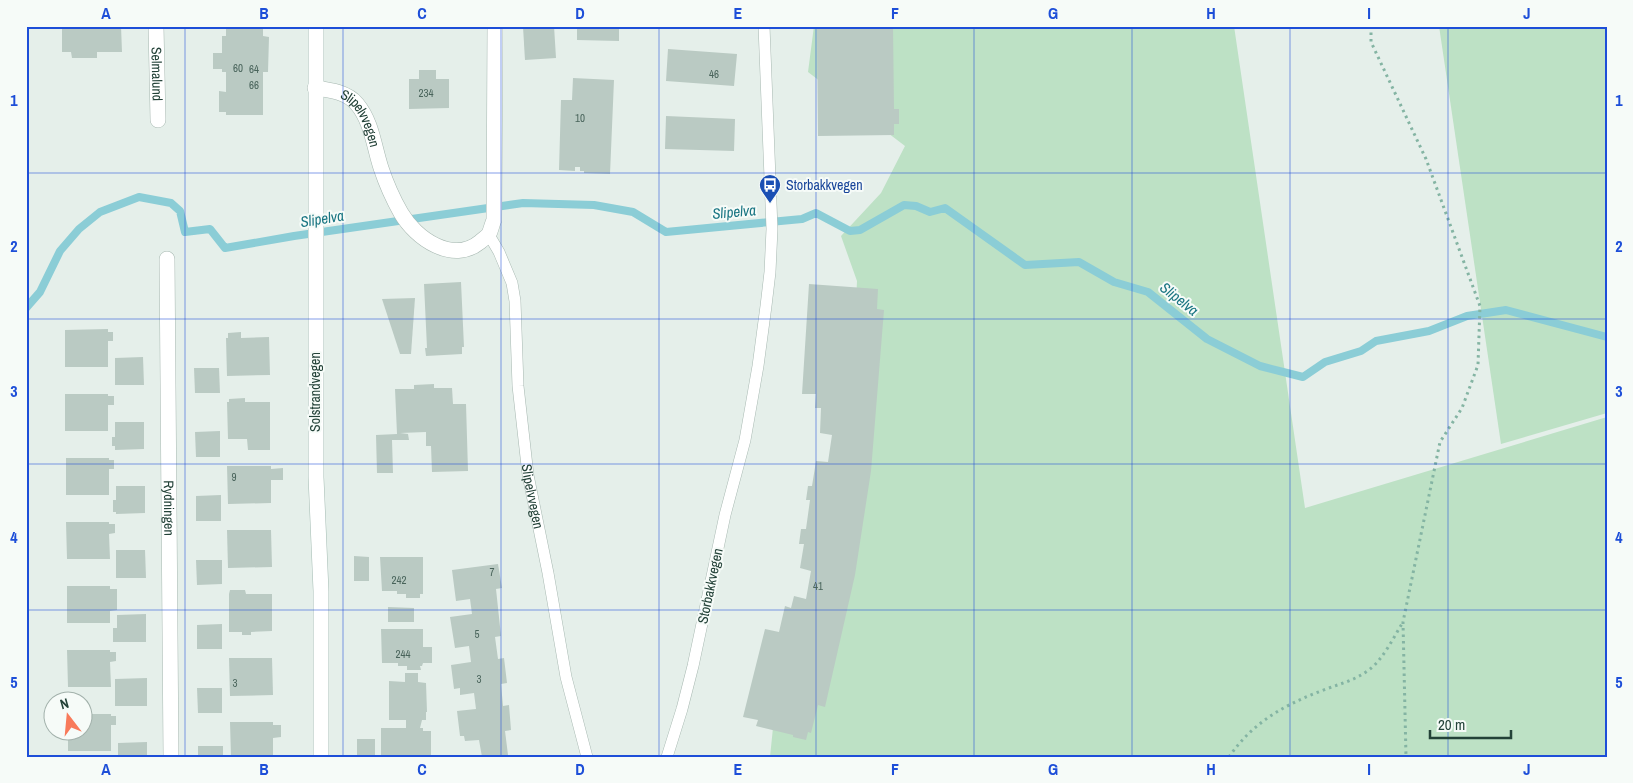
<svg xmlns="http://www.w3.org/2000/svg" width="1633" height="783" font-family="'Archivo Narrow',sans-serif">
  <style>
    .green { fill: #bde1c5 }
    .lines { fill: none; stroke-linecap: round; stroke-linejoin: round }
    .stream { stroke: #8bcdd6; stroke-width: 8 }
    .building { fill: #bacac3 }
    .lane-casing { stroke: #a7b8b1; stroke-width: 12 }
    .street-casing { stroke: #a7b8b1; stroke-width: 16 }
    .secondary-casing { stroke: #a3bbb2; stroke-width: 16 }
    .path { stroke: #84b4a3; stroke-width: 3; stroke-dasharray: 2.5 4; stroke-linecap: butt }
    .lane { stroke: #fff; stroke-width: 11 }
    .street { stroke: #fff; stroke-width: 15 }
    .secondary { stroke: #fff; stroke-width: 15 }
    .grid { fill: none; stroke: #1d4ed8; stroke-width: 1; stroke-opacity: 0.55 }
    .labels { text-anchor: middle; stroke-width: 4; stroke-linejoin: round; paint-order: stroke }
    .number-label { font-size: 11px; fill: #49645b }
    .street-label { font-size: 14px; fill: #234238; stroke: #f6fbf8 }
    .transit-label { font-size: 14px; fill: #164399; stroke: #f6fbf8; text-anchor: start }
    .water-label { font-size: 15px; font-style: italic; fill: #197582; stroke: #f6fbf8 }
    .neatline { fill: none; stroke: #1d4ed8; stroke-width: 2 }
    .grid-label { font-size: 16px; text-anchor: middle; font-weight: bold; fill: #1d4ed8 }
  </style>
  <rect width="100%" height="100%" fill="#e5efea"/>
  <g class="green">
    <path d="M814 26H1234L1305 508 1607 417V757H770L779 669 846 517 857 281 841 236 881 193 905 146 808 72Z"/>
    <path d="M1439 26H1607V413L1501 444Z"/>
  </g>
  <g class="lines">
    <path class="stream" d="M26 308 40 292 60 251 79 229 100 212 139 197 171 203 180 211 185 232 210 229 225 248 294 236 523 203 594 205 633 212 666 232 802 219 816 213 850 231 860 230 904 205 916 206 930 212 945 208 1025 265 1079 262 1114 282 1148 292 1207 339 1260 366 1303 377 1325 362 1361 351 1376 341 1429 331 1467 316 1506 310 1607 337"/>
  </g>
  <g class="building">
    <path d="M62 26H121L122 52H97V58H72L71 52H62Z"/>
    <path d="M226 26H263V36L269 37 268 72H263V115H226V112H219V91L226 92V72H222V69H213V53H222V36H226Z"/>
    <path d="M554 26 556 58 525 60 523 27Z"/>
    <path d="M577 26H619V41L577 40Z"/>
    <path d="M893 26 894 109H899V124H894V135L818 136 817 27Z"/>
    <path d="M668 49 737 54 734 86 666 81Z"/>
    <path d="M419 70H436V79H449V108L409 109V79H419Z"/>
    <path d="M573 78 614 80 610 174 584 173V171H580V167H575V171L559 170 561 100H572Z"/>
    <path d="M666 116 735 119 734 151 665 149Z"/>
    <path d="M461 282 464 347H462V354L426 356 425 348H427L424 284Z"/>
    <path d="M809 284 878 289 877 309 884 310 871 471 855 575 825 707 818 705 811 733 808 732 806 740 793 737V735L756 726 758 720 743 717 765 629 779 632 785 606 791 608 794 596 806 599 811 571 800 568 804 544H799L801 529H806L810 500H806L808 486H812L816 461 828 462 832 435 820 433 821 408H815L816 394H802Z"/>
    <path d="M415 298 411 354H400L382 299Z"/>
    <path d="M108 329V332H113V341H108V367H65V330Z"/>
    <path d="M241 332V338L269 337 270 375 227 376 226 338H228V333Z"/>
    <path d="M143 357 144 385H115V358Z"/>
    <path d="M194 368H219L220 393H195Z"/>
    <path d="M434 384V388H452L453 404H466L468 471 432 472 431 446H426V432L400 433 408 434 409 440H392L393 473H377L376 435 397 434 395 389H414V385Z"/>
    <path d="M65 394H108V396H114V405H108V431H65Z"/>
    <path d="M245 398V402H270V450H248L247 439H228L227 402H229V399Z"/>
    <path d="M115 422H144V449L115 450V446H112V437H115Z"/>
    <path d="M220 431V457H196L195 432Z"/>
    <path d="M66 458H109V460H114V469H109V495H66Z"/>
    <path d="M227 466H271V469L283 468V480H271V503L228 504Z"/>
    <path d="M116 486H145V513L116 514V512H113V500H116Z"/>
    <path d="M221 495V521H196V496Z"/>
    <path d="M66 522H109V524H115V533L109 534 110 559H67Z"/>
    <path d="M227 530H271L272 567 228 568Z"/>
    <path d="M116 550H145L146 578H116Z"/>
    <path d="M354 556 369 557V581H354Z"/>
    <path d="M380 557H423V594H420V598H406V594H397V591H382Z"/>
    <path d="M196 560H222V584L197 585Z"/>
    <path d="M498 564 502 588 496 589 501 636 495 637 498 659 504 658 507 683 501 684 503 706 509 705 511 730 505 731 508 755 482 757 479 740 465 741 464 736H460L457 711 476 709 474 693 460 695V688L454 689 451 665 471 662 469 646 455 648 450 617 472 614 470 599 456 601 452 570Z"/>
    <path d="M67 586H110V589H117V610L110 611V623H67Z"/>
    <path d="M230 590H245L246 594H272V631L251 632V635H242V632H229V594Z"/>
    <path d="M388 607 414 608V622H388Z"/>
    <path d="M146 614V642H113V628H117V615Z"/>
    <path d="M222 624V649H197V625Z"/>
    <path d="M381 629H423V647H432V663H423L422 666H420L421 670H407V666H398V663H382Z"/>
    <path d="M67 650H110V652H116V661L110 662 111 687H68Z"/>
    <path d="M229 658H272L273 695 230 696Z"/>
    <path d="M405 673H418V682L426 683 427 712H426V720H422L420 728H423V731H431V756L381 757V728H406V720H389V681L405 682Z"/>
    <path d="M147 678V706H115V679Z"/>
    <path d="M197 688H222V713H198Z"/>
    <path d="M83 709H91V714H111V716H116V725H111V751H68V730H82Z"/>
    <path d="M230 722H273V725H281V737L273 738V757H231Z"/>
    <rect x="357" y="739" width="18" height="18"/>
    <path d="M147 742V757H118V743Z"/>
    <rect x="198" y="746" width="25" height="11"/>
  </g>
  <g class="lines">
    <g class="lane-casing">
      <g id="lane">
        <path id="s1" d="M489 235 499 252 512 283 515 301 518 386 528 475 548 573 566 677 587 757"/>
        <path d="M667 757 682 709 693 666 725 515 745 440 758 366 766 306 770 272 772 229 764 26"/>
      </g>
    </g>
    <g class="street-casing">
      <g id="street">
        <path id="s2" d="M156 26 158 120"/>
        <path id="s3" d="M315 88C330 90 347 92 357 104 372 122 374 147 381 168 386 183 393 199 401 213 416 239 453 264 480 242 483 239 487 237 489 234 491 230 492 224 494 220L495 26"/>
        <path id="s4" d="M167 259 171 757"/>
      </g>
    </g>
    <g class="secondary-casing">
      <path id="secondary" d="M316 26V477L321 591V757"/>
    </g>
    <g class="path">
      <path d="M1371 26V42L1426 159 1480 306 1478 365 1462 408 1440 442 1403 622 1406 757"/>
      <path d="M1229 757C1252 723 1284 705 1321 691 1338 684 1355 681 1370 669 1383 659 1394 637 1403 622"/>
    </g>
    <use href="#lane" class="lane"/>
    <use href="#street" class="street"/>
    <use href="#secondary" class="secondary"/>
  </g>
  <path class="grid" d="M185 26V757M343 26V757M501 26V757M659 26V757M816 26V757M974 26V757M1132 26V757M1290 26V757M1448 26V757M26 173H1607M26 319H1607M26 464H1607M26 610H1607"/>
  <defs>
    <g id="bus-pin" transform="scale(1.125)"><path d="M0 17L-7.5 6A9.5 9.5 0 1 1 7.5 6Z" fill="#1a4fb4" stroke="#f6fbf8"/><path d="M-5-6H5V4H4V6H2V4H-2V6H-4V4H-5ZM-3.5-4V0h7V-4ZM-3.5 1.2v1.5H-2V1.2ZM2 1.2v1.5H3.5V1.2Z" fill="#fff"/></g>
  </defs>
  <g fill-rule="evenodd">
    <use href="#bus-pin" x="770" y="185"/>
  </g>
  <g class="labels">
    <g class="number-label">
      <text x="238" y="72">60</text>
      <text x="254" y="73">64</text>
      <text x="714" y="78">46</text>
      <text x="254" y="89">66</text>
      <text x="426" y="97">234</text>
      <text x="580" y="122">10</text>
      <text x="234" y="481">9</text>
      <text x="492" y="576">7</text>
      <text x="399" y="584">242</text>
      <text x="818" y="590">41</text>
      <text x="477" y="638">5</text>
      <text x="403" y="658">244</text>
      <text x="479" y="683">3</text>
      <text x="235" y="687">3</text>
    </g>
    <g class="street-label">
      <text dy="5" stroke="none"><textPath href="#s2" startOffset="48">Selmalund</textPath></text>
      <text dy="5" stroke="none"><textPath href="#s3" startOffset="60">Slipelvvegen</textPath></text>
      <text transform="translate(315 392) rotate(-90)" y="5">Solstrandvegen</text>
      <text dy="5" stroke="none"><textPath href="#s1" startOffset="268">Slipelvvegen</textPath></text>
      <text dy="5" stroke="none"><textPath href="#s4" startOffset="249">Rydningen</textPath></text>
      <text transform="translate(710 586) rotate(-78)" y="5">Storbakkvegen</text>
    </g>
    <g class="transit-label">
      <text x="786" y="190">Storbakkvegen</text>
    </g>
    <g class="water-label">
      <text transform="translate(734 212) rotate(-5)" y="5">Slipelva</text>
      <text transform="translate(322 219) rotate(-9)" y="5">Slipelva</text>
      <text transform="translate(1179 299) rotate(38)" y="5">Slipelva</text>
    </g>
  </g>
  <rect width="1633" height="783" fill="none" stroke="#f6fbf8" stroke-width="55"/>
  <g transform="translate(68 716) rotate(344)"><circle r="24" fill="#f6fbf8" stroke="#a2b1ab"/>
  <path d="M0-4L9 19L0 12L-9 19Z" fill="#f87a5a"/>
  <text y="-8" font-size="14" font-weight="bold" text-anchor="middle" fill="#234238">N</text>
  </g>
  <path d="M1430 730v8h81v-8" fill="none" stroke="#234238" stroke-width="2.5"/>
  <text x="1438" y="730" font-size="15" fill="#234238" stroke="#f6fbf8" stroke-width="4" paint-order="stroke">20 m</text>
  <rect x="28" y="28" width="1578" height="728" class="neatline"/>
  <g class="grid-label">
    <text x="106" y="19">A</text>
    <text x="264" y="19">B</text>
    <text x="422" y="19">C</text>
    <text x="580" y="19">D</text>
    <text x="738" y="19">E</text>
    <text x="895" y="19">F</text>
    <text x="1053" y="19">G</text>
    <text x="1211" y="19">H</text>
    <text x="1369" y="19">I</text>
    <text x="1527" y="19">J</text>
    <text x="14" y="106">1</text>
    <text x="1619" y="106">1</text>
    <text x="14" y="252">2</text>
    <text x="1619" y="252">2</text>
    <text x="14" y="397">3</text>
    <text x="1619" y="397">3</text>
    <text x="14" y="543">4</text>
    <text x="1619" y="543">4</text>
    <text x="14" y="688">5</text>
    <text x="1619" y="688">5</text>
    <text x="106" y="775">A</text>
    <text x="264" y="775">B</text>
    <text x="422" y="775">C</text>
    <text x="580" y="775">D</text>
    <text x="738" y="775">E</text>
    <text x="895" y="775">F</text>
    <text x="1053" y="775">G</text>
    <text x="1211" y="775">H</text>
    <text x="1369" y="775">I</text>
    <text x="1527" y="775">J</text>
  </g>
</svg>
